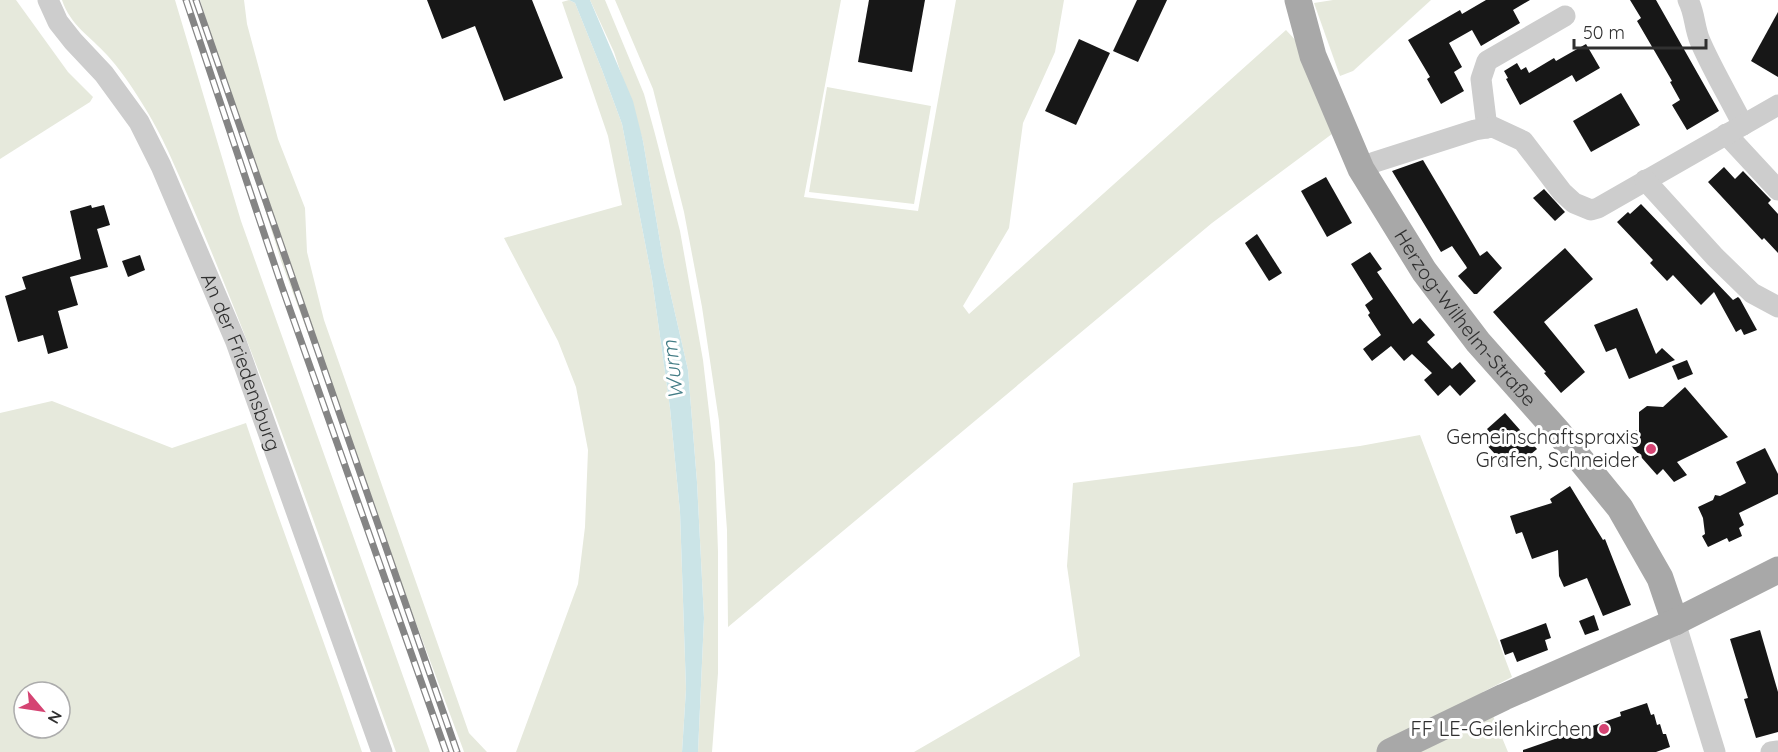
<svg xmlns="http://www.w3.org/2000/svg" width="1778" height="752" font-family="Quicksand,sans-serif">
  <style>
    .green { fill: #e6e9dc; fill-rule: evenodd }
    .water { fill: #cbe4e7 }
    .building { fill: #171717 }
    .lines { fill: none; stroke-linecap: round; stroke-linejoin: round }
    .minor { stroke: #cdcdcd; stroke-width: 21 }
    .major { stroke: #a8a8a8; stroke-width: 27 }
    .rail-casing { stroke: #858585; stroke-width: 7 }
    .rail { stroke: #fff; stroke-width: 4.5; stroke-dasharray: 14; stroke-linecap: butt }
    .poi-dot { fill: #d54473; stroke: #fff; stroke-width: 2 }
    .labels { text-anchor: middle; stroke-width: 6; stroke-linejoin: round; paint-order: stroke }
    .street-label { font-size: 20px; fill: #303030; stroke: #fff }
    .poi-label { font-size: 20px; fill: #303030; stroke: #fff; text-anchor: end }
    .water-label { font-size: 21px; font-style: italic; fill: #427c85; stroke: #fff }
  </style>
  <rect width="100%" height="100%" fill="#fff"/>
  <g class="green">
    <path d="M0 0H16L68 72 93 97 90 102 0 159Z"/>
    <path d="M62 0H175L241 221 430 752H396C323 550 256 346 168 151 155 122 129 79 107 55 91 37 70 25 62 0Z"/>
    <path d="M200 0H244L247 24 278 139 305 208 307 252 324 320 469 733 487 752H464L463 749 281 261Z"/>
    <path d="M569 0 575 3 602 70 622 124 652 279 670 408 680 512 686 689 682 752H516L578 584 585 527 588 450 576 387 558 341 504 238 622 205 608 136 562 2Z"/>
    <path d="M590 0H605L644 94 655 134 680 231 703 360 715 463 718 552V673L712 752H698L704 618 697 482 688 370 664 265 643 141 614 52Z"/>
    <path d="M615 0H841L804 197 918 211 956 0H1064L1055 52 1023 123 1009 228 963 306 969 314 1286 30 1300 45 1336 131 1212 223 728 627 727 530 719 421 702 307 684 212 653 89Z"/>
    <path d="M1333 0H1431L1353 71 1340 76 1314 3Z"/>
    <path d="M827 87 931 106 914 204 809 192Z"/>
    <path d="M52 401 172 448 246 423C283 533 325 642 362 752H0V413ZM24 692H60V728H24Z"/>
    <path d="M1420 435 1512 677 1483 692 1508 752H914L1080 656 1067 566 1073 483 1360 446Z"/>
  </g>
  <path class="water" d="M569 0H590L633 101 643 141 664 265 688 370 697 482 704 618 698 752H682L686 689 680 512 670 408 652 279 622 124 602 70 575 3Z"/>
  <g class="building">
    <path d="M427 0H532L563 78 504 101 475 26 442 39Z"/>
    <path d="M869 0H925L912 72 858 62Z"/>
    <path d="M1137 0H1167L1138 62 1113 51Z"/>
    <path d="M1486 0H1530L1513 10 1520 23 1481 46 1472 30 1449 43 1462 67 1454 72 1464 91 1441 104 1427 79 1430 77 1408 40 1460 10 1462 14Z"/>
    <path d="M1630 0H1656L1719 111 1687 130 1672 105 1680 100 1670 82 1672 81 1637 21 1641 18Z"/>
    <path d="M1778 12V77L1751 61Z"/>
    <path d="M1079 39 1110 53 1076 125 1045 111Z"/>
    <path d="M1586 44 1600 68 1576 82 1572 75 1520 105 1506 79 1508 78 1504 71 1517 63 1521 70 1526 67 1529 73 1554 58 1556 61Z"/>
    <path d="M1621 93 1640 125 1591 152 1573 121Z"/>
    <path d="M1423 160 1480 256 1487 251 1502 268 1477 294H1474L1458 276 1467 268 1466 266 1452 246 1441 252 1392 171Z"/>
    <path d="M1724 167 1735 179 1743 171 1771 200 1768 203 1778 214V253L1764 238 1762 240 1708 182Z"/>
    <path d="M1326 177 1352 223 1327 237 1301 191Z"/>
    <path d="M1544 189 1565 212 1555 221 1533 198Z"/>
    <path d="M1641 204 1733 300 1738 297 1740 299 1757 330 1744 335 1741 329 1736 332 1714 292 1701 305 1673 275 1667 281 1650 263 1653 260 1617 222 1628 212 1630 214Z"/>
    <path d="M91 205 92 208 104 205 110 225 97 229 108 267 70 277 78 305 58 311 68 348 48 354 43 335 18 342 5 296 26 289 22 277 81 259 70 211Z"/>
    <path d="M1257 234 1282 273 1269 281 1245 243Z"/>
    <path d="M1565 248 1593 279 1544 322 1585 372 1561 393 1544 373 1546 372 1493 312Z"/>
    <path d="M1370 252 1382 269 1377 272 1413 324 1420 318 1435 335 1427 342 1452 369 1460 362 1476 381 1460 396 1450 385 1438 396 1424 380 1432 373 1412 354 1404 361 1391 346 1372 361 1363 349 1381 335 1368 315 1370 313 1365 305 1373 299 1351 264Z"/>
    <path d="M140 255 145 270 128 277 122 261Z"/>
    <path d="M1637 308 1656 354 1662 348 1675 360 1629 379 1616 348 1606 352 1594 325Z"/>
    <path d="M1687 360 1693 374 1678 380 1672 366Z"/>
    <path d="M1685 387 1728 437 1677 462 1687 475 1674 482 1663 469 1657 475 1626 440 1636 430 1639 433V412L1647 406 1663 407Z"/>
    <path d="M1505 413 1537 449 1518 465 1515 460 1507 467 1483 441 1491 434 1487 429Z"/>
    <path d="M1765 448 1778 474V494L1739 513 1744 525 1739 528 1742 536 1729 542 1727 538 1708 547 1702 536 1705 534 1703 518 1698 507 1713 500 1715 495 1720 496 1746 483 1736 462Z"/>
    <path d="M1570 486 1603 540 1605 539 1631 605 1603 616 1587 578 1564 587 1559 576 1558 550 1532 559 1522 532 1516 534 1510 516 1552 503 1550 499Z"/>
    <path d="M1594 615 1599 630 1585 635 1579 621Z"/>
    <path d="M1546 623 1551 638 1545 640 1548 650 1517 662 1513 652 1505 655 1500 640Z"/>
    <path d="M1760 630 1778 692V732L1756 738 1744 699 1748 698 1730 639Z"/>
    <path d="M1647 703 1651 715 1654 714 1657 725 1660 724 1663 734H1666L1670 747 1656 752H1523V750L1621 716 1620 712Z"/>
  </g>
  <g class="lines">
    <g class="minor">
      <path id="s1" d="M48 0 58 22 73 41 104 74 139 122 161 166 236 342 382 752"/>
      <path d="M1688 0C1695 13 1694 27 1700 41 1712 69 1729 97 1743 125"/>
      <path d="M1487 128 1481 79 1487 61 1565 16"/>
      <path d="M1726 134 1778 190"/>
      <path d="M1361 169 1375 162 1475 130 1493 127 1523 141 1562 192 1574 203 1591 210 1598 208 1778 105"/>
      <path d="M1645 180 1715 257 1752 293 1778 307"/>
      <path d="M1675 622 1715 752"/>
      <path d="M1771 752 1778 751"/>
    </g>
    <g class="major">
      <path id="s2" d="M1298 0 1313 56 1361 169 1424 271 1478 342 1558 432 1620 508 1660 578 1675 622"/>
      <path d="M1390 752 1504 697 1675 622 1778 570"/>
    </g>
    <g class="rail-casing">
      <g id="rail">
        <path d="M186 0 282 287 446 752"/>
        <path d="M196 0 457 752"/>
      </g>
    </g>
    <use href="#rail" class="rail"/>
  </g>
  <g class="poi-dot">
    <circle cx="1651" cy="449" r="6"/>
    <circle cx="1604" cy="729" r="6"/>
  </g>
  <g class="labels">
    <g class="street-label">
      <text dy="7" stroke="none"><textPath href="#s2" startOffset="363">Herzog-Wilhelm-Straße</textPath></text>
      <text dy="7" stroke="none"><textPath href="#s1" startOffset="414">An der Friedensburg</textPath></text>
    </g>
    <g class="poi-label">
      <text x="1639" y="444">Gemeinschaftspraxis<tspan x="1639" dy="23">Grafen, Schneider</tspan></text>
      <text x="1592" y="736">FF LE-Geilenkirchen</text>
    </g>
    <g class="water-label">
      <text transform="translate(673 370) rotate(-97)" y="7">Wurm</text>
    </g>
  </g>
  <g transform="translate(42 710) rotate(119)"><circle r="28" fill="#ffffff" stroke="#acacac" stroke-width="1.5"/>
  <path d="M0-4.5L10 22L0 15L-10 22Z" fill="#d54473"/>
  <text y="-9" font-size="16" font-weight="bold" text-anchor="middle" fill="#303030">N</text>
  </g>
  <path d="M1574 39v9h132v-9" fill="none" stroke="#303030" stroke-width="3"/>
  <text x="1583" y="39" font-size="18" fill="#303030" stroke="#ffffff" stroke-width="4.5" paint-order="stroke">50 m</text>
</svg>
